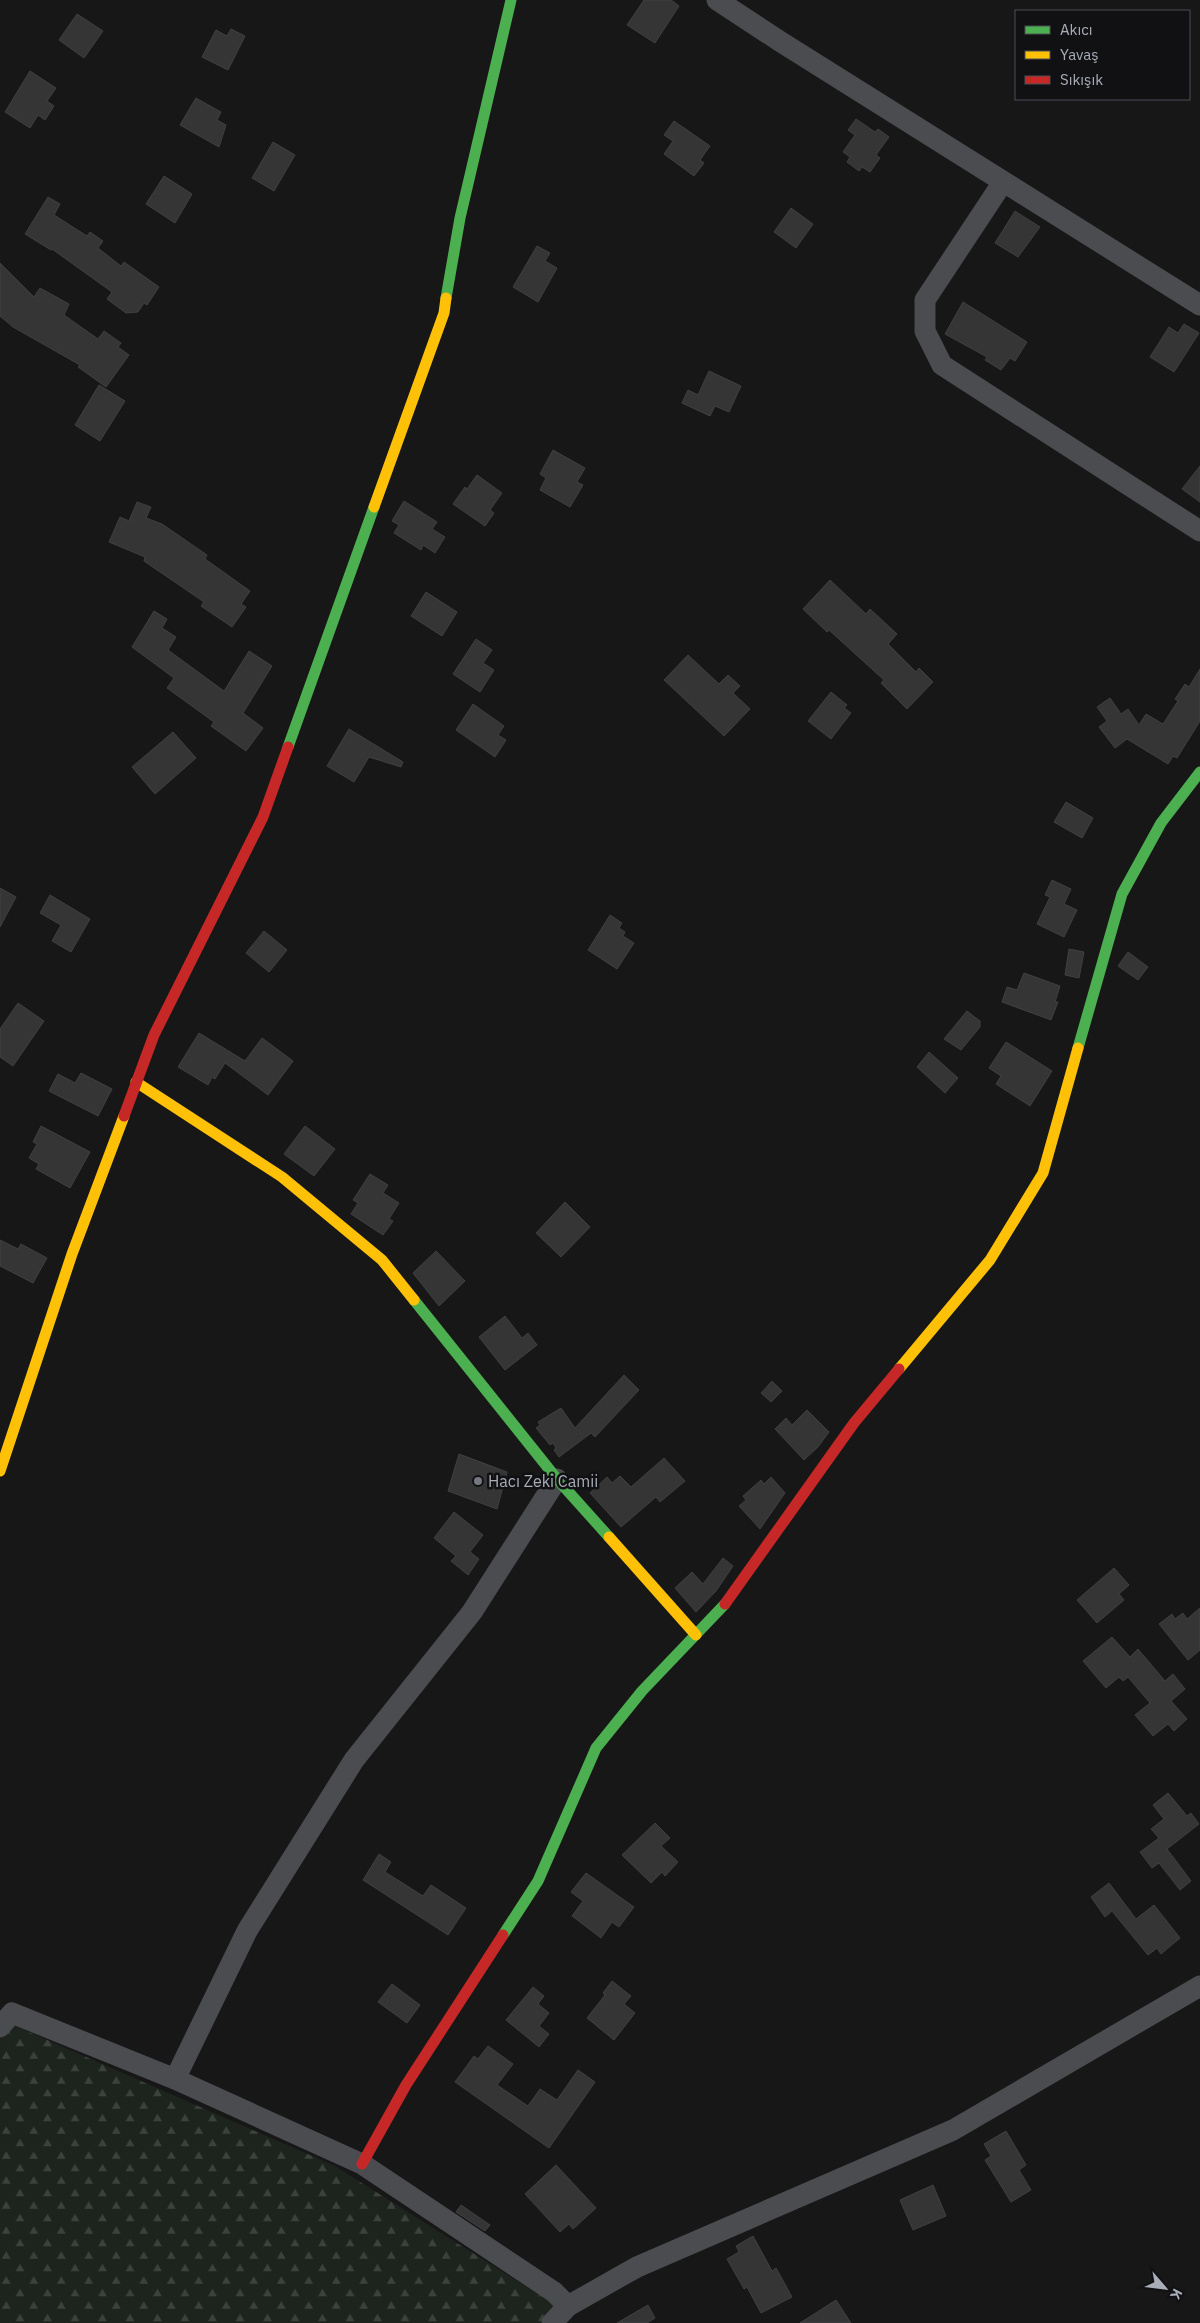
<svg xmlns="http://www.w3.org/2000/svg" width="1200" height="2323" font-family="'IBM Plex Sans',sans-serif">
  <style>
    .forest { fill: url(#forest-firs) }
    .building { fill: #353536; stroke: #3f4043 }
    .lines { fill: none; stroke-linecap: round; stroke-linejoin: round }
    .street { stroke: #4b4c50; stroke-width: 21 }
    .fast { stroke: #4caf50; stroke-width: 11 }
    .slow { stroke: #ffc107; stroke-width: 11 }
    .jam { stroke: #c62828; stroke-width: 11 }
    .poi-dot { fill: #757880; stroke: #111113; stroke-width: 2 }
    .labels { text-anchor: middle; stroke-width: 5; stroke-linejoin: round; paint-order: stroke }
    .poi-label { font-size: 16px; fill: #a8adb8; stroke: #111113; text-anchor: start }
  </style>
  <defs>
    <pattern id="forest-firs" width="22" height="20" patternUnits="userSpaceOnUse" patternTransform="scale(1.25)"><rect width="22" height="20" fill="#1d241e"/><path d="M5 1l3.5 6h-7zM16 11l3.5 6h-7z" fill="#3b413d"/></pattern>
  </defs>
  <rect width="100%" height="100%" fill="#171717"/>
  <path class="forest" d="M11 2024 335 2166 560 2308 544 2323H0V2039Z"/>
  <g class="building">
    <path d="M644 0H671L679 6 655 43 627 25Z"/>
    <path d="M77 14 103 31 84 58 59 40Z"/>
    <path d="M231 29 245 36 228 70 202 57 216 30 227 36Z"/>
    <path d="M30 71 56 88 47 101 54 106 45 120 38 115 30 128 5 112Z"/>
    <path d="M196 98 221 112 217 120 226 125 219 147 180 125Z"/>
    <path d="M856 119 875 132 878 129 889 137 876 155 880 158 870 172 862 167 859 171 847 162 850 157 843 152 855 135 848 130Z"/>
    <path d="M674 121 710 146 700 160 704 163 694 176 664 154 673 141 664 135Z"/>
    <path d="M273 142 295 155 274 191 252 178Z"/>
    <path d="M164 176 192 194 175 223 146 204Z"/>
    <path d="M48 197 60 204 54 215 87 236 90 232 103 241 98 248 121 266 124 262 159 287 147 305 144 303 138 312 126 313 107 299 112 292 52 249 51 250 25 234Z"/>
    <path d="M791 208 813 224 796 248 774 232Z"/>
    <path d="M1015 211 1040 227 1018 257 995 243Z"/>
    <path d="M537 246 550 253 545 261 557 268 538 302 513 287Z"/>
    <path d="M0 263 34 297 40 288 69 304 64 315 98 339 104 331 121 343 118 347 129 355 106 387 78 367 80 365 13 327 0 316Z"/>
    <path d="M963 302 1027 342 1015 361 1010 358 1001 370 985 360 987 357 945 334Z"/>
    <path d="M1184 324 1199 333 1174 372 1150 357 1169 327 1178 333Z"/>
    <path d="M709 371 741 386 729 412 715 406 710 416 682 403 688 390 698 395Z"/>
    <path d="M99 385 125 401 100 441 75 425Z"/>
    <path d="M553 450 585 468 577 482 583 485 570 507 540 490 546 478 540 474Z"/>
    <path d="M1200 466V502L1182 489Z"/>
    <path d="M477 475 502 493 490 510 494 513 485 526 453 504 465 487 467 489Z"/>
    <path d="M404 501 437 522 432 529 445 537 435 553 423 545 421 550 394 533 399 525 392 521Z"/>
    <path d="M137 502 151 507 146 518 162 524 207 555 205 559 250 591 241 604 246 607 232 627 201 606 204 602 144 561 145 557 109 542 120 517 129 521Z"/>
    <path d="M830 580 866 614 870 609 897 634 888 644 916 672 919 668 933 682 907 709 881 683 884 680 829 630 827 632 803 609Z"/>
    <path d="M426 592 457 612 442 636 411 616Z"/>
    <path d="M154 611 167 619 162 628 176 637 168 650 224 691 249 651 272 666 243 713 263 728 246 751 211 726 214 722 167 688 174 678 132 647Z"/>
    <path d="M476 639 492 650 483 663 494 670 480 692 453 674Z"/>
    <path d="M688 655 719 684 728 675 740 686 733 693 750 709 724 736 664 680Z"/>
    <path d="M1200 669V721L1177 758 1173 756 1168 764 1127 739 1115 748 1099 727 1107 721 1097 707 1110 698 1121 714 1128 709 1139 725 1146 714 1163 724 1178 701 1175 699 1185 684 1189 687Z"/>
    <path d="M831 692 847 705 844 708 851 713 831 739 808 721Z"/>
    <path d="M473 704 504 726 498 735 506 740 495 757 456 730Z"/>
    <path d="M349 729 403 762 401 767 369 757 354 782 327 766Z"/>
    <path d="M173 732 196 758 155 794 132 767Z"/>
    <path d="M1066 802 1093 818 1082 838 1054 822Z"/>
    <path d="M1052 880 1071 889 1064 904 1077 910 1064 937 1037 924 1050 897 1045 895Z"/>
    <path d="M0 888 16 897 0 927Z"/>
    <path d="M50 895 90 919 71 952 52 941 61 925 40 913Z"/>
    <path d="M610 915 622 923 619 928 625 932 623 936 634 943 617 969 588 950Z"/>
    <path d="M264 931 287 950 269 972 246 953Z"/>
    <path d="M1069 949 1084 952 1079 978 1065 975Z"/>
    <path d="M1128 952 1148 967 1138 980 1118 966Z"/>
    <path d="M1024 973 1060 986 1055 1002H1058L1051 1020 1002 1002 1007 987 1017 990Z"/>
    <path d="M18 1003 44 1021 13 1066 0 1057V1029Z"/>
    <path d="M967 1011 980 1021V1027L961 1050 944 1039Z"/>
    <path d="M199 1033 245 1061 262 1038 293 1061 268 1095 225 1063 215 1079 212 1077 208 1085 178 1067Z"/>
    <path d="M1006 1042 1052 1071 1030 1106 996 1084 1001 1076 989 1068Z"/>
    <path d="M929 1052 958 1078 945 1093 917 1067Z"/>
    <path d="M81 1073 112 1089 98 1116 49 1091 58 1074 75 1083Z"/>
    <path d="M41 1126 90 1152 70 1188 36 1169 39 1164 29 1158 37 1144 33 1142Z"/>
    <path d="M305 1126 335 1149 314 1176 284 1154Z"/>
    <path d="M370 1174 388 1185 383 1193 399 1203 389 1219 393 1221 383 1235 351 1214 358 1203 353 1200Z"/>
    <path d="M565 1202 590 1227 561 1257 536 1233Z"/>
    <path d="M0 1240 18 1249 21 1244 47 1258 33 1283 0 1266Z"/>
    <path d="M436 1251 465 1281 439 1306 413 1273Z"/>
    <path d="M505 1316 522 1338 528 1333 537 1345 505 1370 479 1337Z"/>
    <path d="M624 1375 639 1390 595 1437 591 1433 559 1457 554 1450 556 1448 553 1443 550 1445 536 1428 540 1425 538 1422 561 1408 575 1428Z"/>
    <path d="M772 1381 782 1391 771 1402 761 1393Z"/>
    <path d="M807 1410 829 1432 818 1447 804 1460 775 1429 786 1418 792 1425Z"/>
    <path d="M459 1454 507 1472 497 1509 448 1491Z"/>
    <path d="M664 1458 685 1481 660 1502 656 1497 621 1527 590 1493 607 1477 612 1483 620 1476 631 1487Z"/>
    <path d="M771 1477 785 1493 760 1529 739 1506 746 1500 743 1496 761 1480 764 1484Z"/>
    <path d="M454 1512 483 1535 470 1552 479 1559 468 1575 451 1561 456 1556 434 1538Z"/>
    <path d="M723 1558 733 1566 716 1591 696 1612 675 1588 692 1572 703 1584Z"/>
    <path d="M1114 1568 1129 1585 1119 1594 1124 1600 1097 1623 1077 1600Z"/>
    <path d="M1200 1608V1650L1188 1660 1159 1624 1172 1614 1175 1619 1183 1613 1187 1619Z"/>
    <path d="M1112 1637 1130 1657 1138 1649 1165 1681 1173 1674 1185 1689 1171 1701 1187 1719 1174 1731 1168 1724 1153 1736 1135 1715 1150 1703 1128 1677 1123 1681 1119 1677 1106 1688 1083 1661Z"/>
    <path d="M1168 1793 1187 1816 1191 1813 1199 1824 1167 1849 1191 1881 1180 1890 1159 1863 1152 1868 1140 1852 1159 1838 1151 1829 1164 1819 1153 1805Z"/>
    <path d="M655 1823 670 1838 661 1846 678 1862 665 1876 662 1872 651 1883 622 1855Z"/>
    <path d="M379 1854 391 1862 385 1872 423 1896 431 1885 466 1908 448 1935 363 1880Z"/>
    <path d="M586 1873 634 1907 619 1927 612 1922 601 1938 572 1916 583 1901 571 1892Z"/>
    <path d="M1109 1883 1136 1919 1154 1905 1180 1938 1161 1954 1157 1948 1148 1955 1112 1911 1105 1917 1091 1897Z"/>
    <path d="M612 1981 631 1996 624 2004 635 2013 614 2040 587 2018 605 1995 603 1993Z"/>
    <path d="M392 1984 420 2005 407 2023 378 2002Z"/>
    <path d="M533 1987 544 1996 538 2004 549 2013 539 2026 549 2034 539 2047 506 2020Z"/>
    <path d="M488 2046 513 2064 497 2085 528 2106 540 2089 557 2100 578 2070 595 2082 549 2148 455 2082 474 2056 478 2059Z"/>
    <path d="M1006 2131 1026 2165 1019 2170 1031 2190 1011 2202 985 2160 991 2156 984 2144Z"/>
    <path d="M556 2165 596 2208 573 2229 569 2224 560 2232 525 2194Z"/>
    <path d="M933 2185 946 2216 913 2230 900 2200Z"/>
    <path d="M461 2205 490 2225 485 2231 456 2212Z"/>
    <path d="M753 2236 772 2271 776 2268 792 2297 761 2313 747 2287 744 2289 727 2259 739 2252 736 2246Z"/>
    <path d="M836 2300 851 2323H800Z"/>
    <path d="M648 2305 655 2318 647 2323H617Z"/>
  </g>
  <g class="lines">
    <g class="street">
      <path d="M717 0 781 42 1200 305"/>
      <path d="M1003 182 925 300V331L942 365 1200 531"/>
      <path d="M0 2027 12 2013 175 2079 362 2164 554 2292 568 2306"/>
      <path d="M175 2079 247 1931 354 1760 472 1612 557 1479"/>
      <path d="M552 2323 568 2306 637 2267 953 2130 1200 1986"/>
    </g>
    <g class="fast">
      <path d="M446 298 460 218 511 0"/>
      <path d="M288 747 374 507"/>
      <path d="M1078 1048 1122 894 1161 823 1200 772"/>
      <path d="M414 1300 557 1479 609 1537"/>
      <path d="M503 1935 538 1881 596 1748 642 1691 725 1604"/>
    </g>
    <g class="slow">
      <path d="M374 507 444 313 446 298"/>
      <path d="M136 1082 282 1177 382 1260 414 1300"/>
      <path d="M899 1369 990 1260 1043 1173 1078 1048"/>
      <path d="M0 1471 72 1254 124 1116"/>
      <path d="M609 1537 696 1635"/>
    </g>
    <g class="jam">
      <path d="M124 1116 154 1035 263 817 288 747"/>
      <path d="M725 1604 854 1423 899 1369"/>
      <path d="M362 2164 406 2085 503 1935"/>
    </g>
  </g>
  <circle class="poi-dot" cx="478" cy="1481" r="5"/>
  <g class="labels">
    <g class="poi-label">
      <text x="488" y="1487">Hacı Zeki Camii</text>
    </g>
  </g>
  <rect x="1015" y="10" width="175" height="90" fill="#111113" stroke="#4d4f55"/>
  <rect x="1025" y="26" width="25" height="8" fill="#4caf50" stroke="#4d4f55"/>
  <text x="1060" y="35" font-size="15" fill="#a8adb8">Akıcı</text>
  <rect x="1025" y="51" width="25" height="8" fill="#ffc107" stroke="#4d4f55"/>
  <text x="1060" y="60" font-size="15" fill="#a8adb8">Yavaş</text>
  <rect x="1025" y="76" width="25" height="8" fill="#c62828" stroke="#4d4f55"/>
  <text x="1060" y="85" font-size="15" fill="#a8adb8">Sıkışık</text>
  <g transform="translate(1165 2288) rotate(118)" stroke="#111113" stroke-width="4" paint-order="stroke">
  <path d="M0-4L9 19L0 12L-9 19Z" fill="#a8adb8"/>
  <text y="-8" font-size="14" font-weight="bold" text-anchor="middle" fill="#a8adb8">K</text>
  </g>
</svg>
